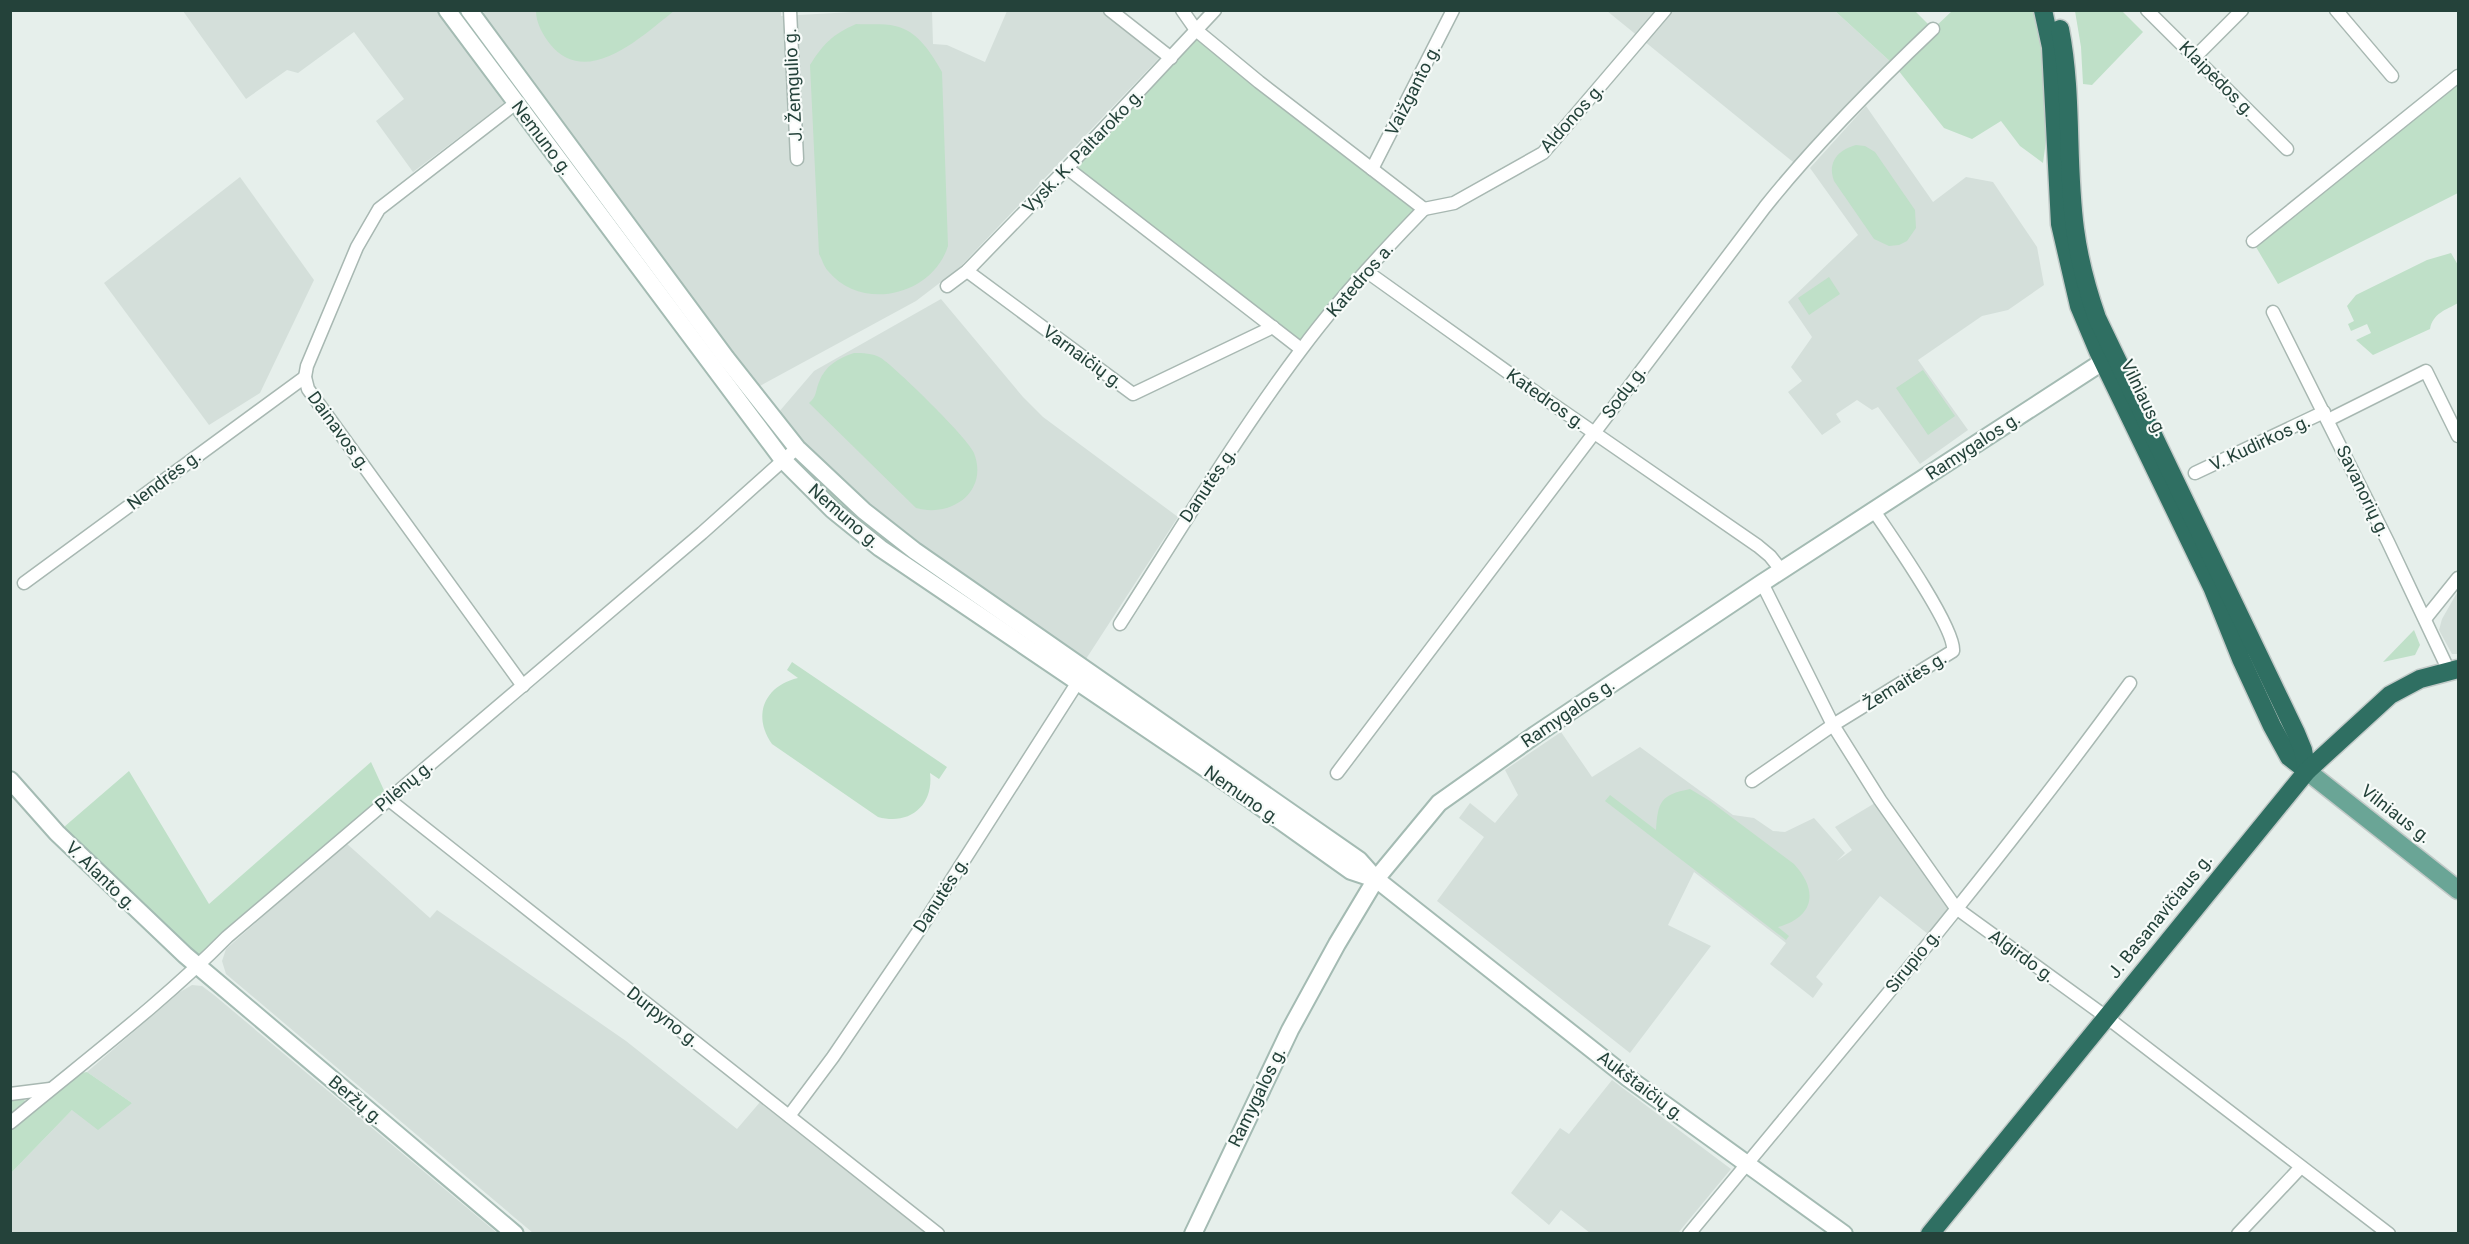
<svg xmlns="http://www.w3.org/2000/svg" width="2469" height="1244" font-family="Roboto,sans-serif">
  <style>
    .built { fill: #d4dfda }
    .green { fill: #bfe0c8 }
    .lines { fill: none; stroke-linecap: round; stroke-linejoin: round }
    .street-casing { stroke: #a8b8b2; stroke-width: 15 }
    .secondary-casing { stroke: #a4bbb3; stroke-width: 20 }
    .primary-casing { stroke: #c2cac8; stroke-width: 21 }
    .highway-casing { stroke: #c2cac8; stroke-width: 21 }
    .street { stroke: #fff; stroke-width: 12 }
    .secondary { stroke: #fff; stroke-width: 16 }
    .primary { stroke: #6aa596; stroke-width: 18 }
    .highway { stroke: #2f6f62; stroke-width: 18 }
    .labels { text-anchor: middle; stroke-width: 4.5; stroke-linejoin: round; paint-order: stroke }
    .street-label { font-size: 18px; fill: #24423a; stroke: #f7fbf9 }
  </style>
  <rect width="100%" height="100%" fill="#e6efeb"/>
  <g class="built">
    <path d="M487 10H781V16L870 11H932L933 44 947 45 985 62 1007 11H1104L1161 56 958 269 916 301 758 387 480 16Z"/>
    <path d="M183 11H438L506 102 413 172 376 121 404 99 354 32 298 73 287 70 246 99Z"/>
    <path d="M1607 11H1835L1894 65 1798 166Z"/>
    <path d="M1866 106 1933 202 1966 177 1993 182 2037 247 2044 285 2008 310 1982 316 1918 360 1968 430 1920 464 1878 407 1872 410 1857 400 1836 414 1841 422 1822 435 1788 392 1802 381 1791 367 1812 337 1788 302 1858 235 1810 168Z"/>
    <path d="M240 177 314 280 260 393 209 425 104 283Z"/>
    <path d="M941 299 1023 397 1043 417 1178 517 1086 659 914 542 874 511 813 454 778 413 814 371Z"/>
    <path d="M2458 591V654H2452L2439 630 2442 619Z"/>
    <path d="M1561 732 1592 777 1640 747 1733 815 1754 818 1773 831 1785 832 1814 818 1845 853 1837 861 1852 850 1835 827 1880 800 1956 908 1933 938 1880 896 1816 977 1823 984 1813 998 1770 964 1786 943 1694 872 1668 925 1711 946 1630 1053 1437 901 1484 837 1459 818 1470 803 1495 823 1518 795 1505 770Z"/>
    <path d="M346 843 430 918 437 910 626 1041 737 1129 761 1101 930 1233H533L226 974 222 961 226 949Z"/>
    <path d="M192 985 202 986 214 995 497 1233 11 1234V1173L72 1110 132 1103 87 1072 180 992Z"/>
    <path d="M1612 1080 1731 1169 1678 1233H1590L1561 1210 1549 1225 1511 1193 1560 1128 1569 1134Z"/>
  </g>
  <g class="green">
    <path d="M536 11V10L674 11C643 35 587 90 550 44 543 35 536 23 536 11Z"/>
    <path d="M1835 11H1915L1933 29 1952 11H2038C2048 60 2051 113 2043 163L2020 146 2001 121 1972 139 1944 128 1894 65Z"/>
    <path d="M2075 11H2122L2143 32 2092 85 2083 84 2081 47Z"/>
    <path d="M856 24C868 25 883 23 895 26 917 30 932 54 942 72L948 246C932 296 862 312 828 271 824 267 822 259 819 254L810 65C823 44 833 34 856 24Z"/>
    <path d="M1196 30 1424 209 1301 349 1067 168Z"/>
    <path d="M2458 76V193L2278 284 2253 242Z"/>
    <path d="M1856 145 1865 146 1875 152 1915 210 1916 228 1907 241 1899 245 1889 246 1874 239 1834 181C1827 162 1838 150 1856 145Z"/>
    <path d="M2451 253 2458 265V303C2446 310 2433 313 2430 329L2373 355 2356 340 2371 333 2367 324 2351 331 2348 324 2354 321 2347 306 2356 295 2427 260Z"/>
    <path d="M1829 277 1840 294 1809 315 1798 298Z"/>
    <path d="M854 353C863 353 872 353 881 358 895 367 969 439 974 453 989 492 951 518 916 508L809 403C817 396 815 392 819 382 825 366 838 358 854 353Z"/>
    <path d="M1923 370 1955 416 1928 435 1896 388Z"/>
    <path d="M807 465 1073 669C1001 620 920 572 853 516 835 502 819 485 803 468Z"/>
    <path d="M2414 630 2420 645 2415 655 2383 662Z"/>
    <path d="M792 662 947 767 939 779 930 773C934 805 910 826 878 817L772 744C752 716 764 686 798 678L787 670Z"/>
    <path d="M371 762 388 799 197 967 57 833 129 771 209 904Z"/>
    <path d="M1690 789 1710 801 1794 864C1819 891 1814 917 1778 927L1789 936 1786 940 1605 801 1610 795 1656 830C1658 802 1660 795 1690 789Z"/>
    <path d="M87 1072 132 1103 98 1130 72 1110 11 1173V1097L15 1096 37 1106 81 1073Z"/>
  </g>
  <g class="lines">
    <g class="street-casing">
      <g id="street">
        <path d="M790 10 797 159"/>
        <path d="M1110 10 1171 58"/>
        <path d="M1182 10 1196 30 1259 82 1424 209"/>
        <path d="M2147 10 2287 149"/>
        <path d="M2336 10 2392 76"/>
        <path d="M2195 57 2242 10"/>
        <path d="M516 103 379 209 357 247 307 366 305 377 308 389 523 686"/>
        <path d="M1067 168 1301 349"/>
        <path d="M1372 169 1453 10"/>
        <path d="M1424 209 1454 203 1543 153 1665 10"/>
        <path d="M2253 241 2458 76"/>
        <path d="M967 271 1133 394 1273 327"/>
        <path d="M1366 271 1541 396 1758 546 1770 556 1782 571"/>
        <path d="M947 286 967 271 1067 168 1215 10"/>
        <path d="M2273 312 2388 542 2449 671"/>
        <path d="M2328 420 2426 371 2458 436"/>
        <path d="M2195 473 2324 412"/>
        <path d="M24 583 305 377"/>
        <path d="M1762 583 1833 725 1880 800 1956 908 2105 1016 2389 1234"/>
        <path d="M2425 619 2458 578"/>
        <path d="M1120 624C1179 532 1235 438 1301 350 1338 300 1381 253 1424 209"/>
        <path d="M1337 773 1765 207C1816 143 1874 85 1933 29"/>
        <path d="M1752 781 1833 725 1953 651C1956 629 1889 533 1874 511"/>
        <path d="M388 799 938 1234"/>
        <path d="M10 1094 50 1089"/>
        <path d="M789 1116 833 1057 922 926 1081 677"/>
        <path d="M10 1123C83 1062 160 1005 227 937L702 533 797 448"/>
        <path d="M1689 1234C1839 1052 1992 873 2130 683"/>
        <path d="M2238 1234 2301 1167"/>
      </g>
    </g>
    <g class="secondary-casing">
      <g id="secondary">
        <path d="M447 10 783 460 833 510 880 548 1227 783 1351 871 1375 879"/>
        <path d="M469 10 726 358 797 448 864 511 915 551 1359 860 1376 879 1628 1078 1844 1234"/>
        <path d="M10 780 57 833 185 955 515 1234"/>
        <path d="M1193 1234 1290 1030 1337 944 1376 879 1439 803 1535 735 1762 583 2113 355"/>
      </g>
    </g>
    <g class="primary-casing">
      <path id="primary" d="M2307 771 2458 890"/>
    </g>
    <g class="highway-casing">
      <g id="highway">
        <path d="M2043 10 2051 47 2060 224 2079 306 2098 351 2212 587 2241 659 2272 726 2289 757 2307 771"/>
        <path d="M2060 29C2073 95 2066 162 2075 229 2079 260 2087 289 2097 318L2296 733 2303 750 2307 771"/>
        <path d="M1930 1234 2307 771 2390 695 2420 679 2458 669"/>
      </g>
    </g>
    <use href="#street" class="street"/>
    <use href="#secondary" class="secondary"/>
    <use href="#primary" class="primary"/>
    <use href="#highway" class="highway"/>
  </g>
  <g class="labels">
    <g class="street-label">
      <text transform="translate(2217 79) rotate(45)" y="6">Klaipėdos g.</text>
      <text transform="translate(793 85) rotate(-93)" y="6">J. Žemgulio g.</text>
      <text transform="translate(1413 90) rotate(-63)" y="6">Vaižganto g.</text>
      <text transform="translate(1572 118) rotate(-48)" y="6">Aldonos g.</text>
      <text transform="translate(542 138) rotate(53)" y="6">Nemuno g.</text>
      <text transform="translate(1083 151) rotate(-46)" y="6">Vysk. K. Paltaroko g.</text>
      <text transform="translate(1360 280) rotate(-49)" y="6">Katedros a.</text>
      <text transform="translate(1083 357) rotate(36)" y="6">Varnaičių g.</text>
      <text transform="translate(1624 392) rotate(-53)" y="6">Sodų g.</text>
      <text transform="translate(2144 398) rotate(64)" y="6">Vilniaus g.</text>
      <text transform="translate(1546 399) rotate(35)" y="6">Katedros g.</text>
      <text transform="translate(339 431) rotate(54)" y="6">Dainavos g.</text>
      <text transform="translate(2260 443) rotate(-25)" y="6">V. Kudirkos g.</text>
      <text transform="translate(1973 446) rotate(-33)" y="6">Ramygalos g.</text>
      <text transform="translate(164 480) rotate(-37)" y="6">Nendrės g.</text>
      <text transform="translate(1208 485) rotate(-56)" y="6">Danutės g.</text>
      <text transform="translate(2363 491) rotate(64)" y="6">Savanorių g.</text>
      <text transform="translate(844 516) rotate(41)" y="6">Nemuno g.</text>
      <text transform="translate(1905 681) rotate(-32)" y="6">Žemaitės g.</text>
      <text transform="translate(1568 713) rotate(-34)" y="6">Ramygalos g.</text>
      <text transform="translate(404 786) rotate(-40)" y="6">Pilėnų g.</text>
      <text transform="translate(1242 795) rotate(35)" y="6">Nemuno g.</text>
      <text transform="translate(2396 814) rotate(38)" y="6">Vilniaus g.</text>
      <text transform="translate(101 876) rotate(44)" y="6">V. Alanto g.</text>
      <text transform="translate(941 895) rotate(-57)" y="6">Danutės g.</text>
      <text transform="translate(2160 916) rotate(-51)" y="6">J. Basanavičiaus g.</text>
      <text transform="translate(2022 956) rotate(36)" y="6">Algirdo g.</text>
      <text transform="translate(1913 961) rotate(-51)" y="6">Sirupio g.</text>
      <text transform="translate(663 1017) rotate(38)" y="6">Durpyno g.</text>
      <text transform="translate(1641 1086) rotate(37)" y="6">Aukštaičių g.</text>
      <text transform="translate(1257 1097) rotate(-64)" y="6">Ramygalos g.</text>
      <text transform="translate(356 1100) rotate(40)" y="6">Beržų g.</text>
    </g>
  </g>
  <rect width="2469" height="1244" fill="none" stroke="#24423a" stroke-width="24"/>
</svg>
